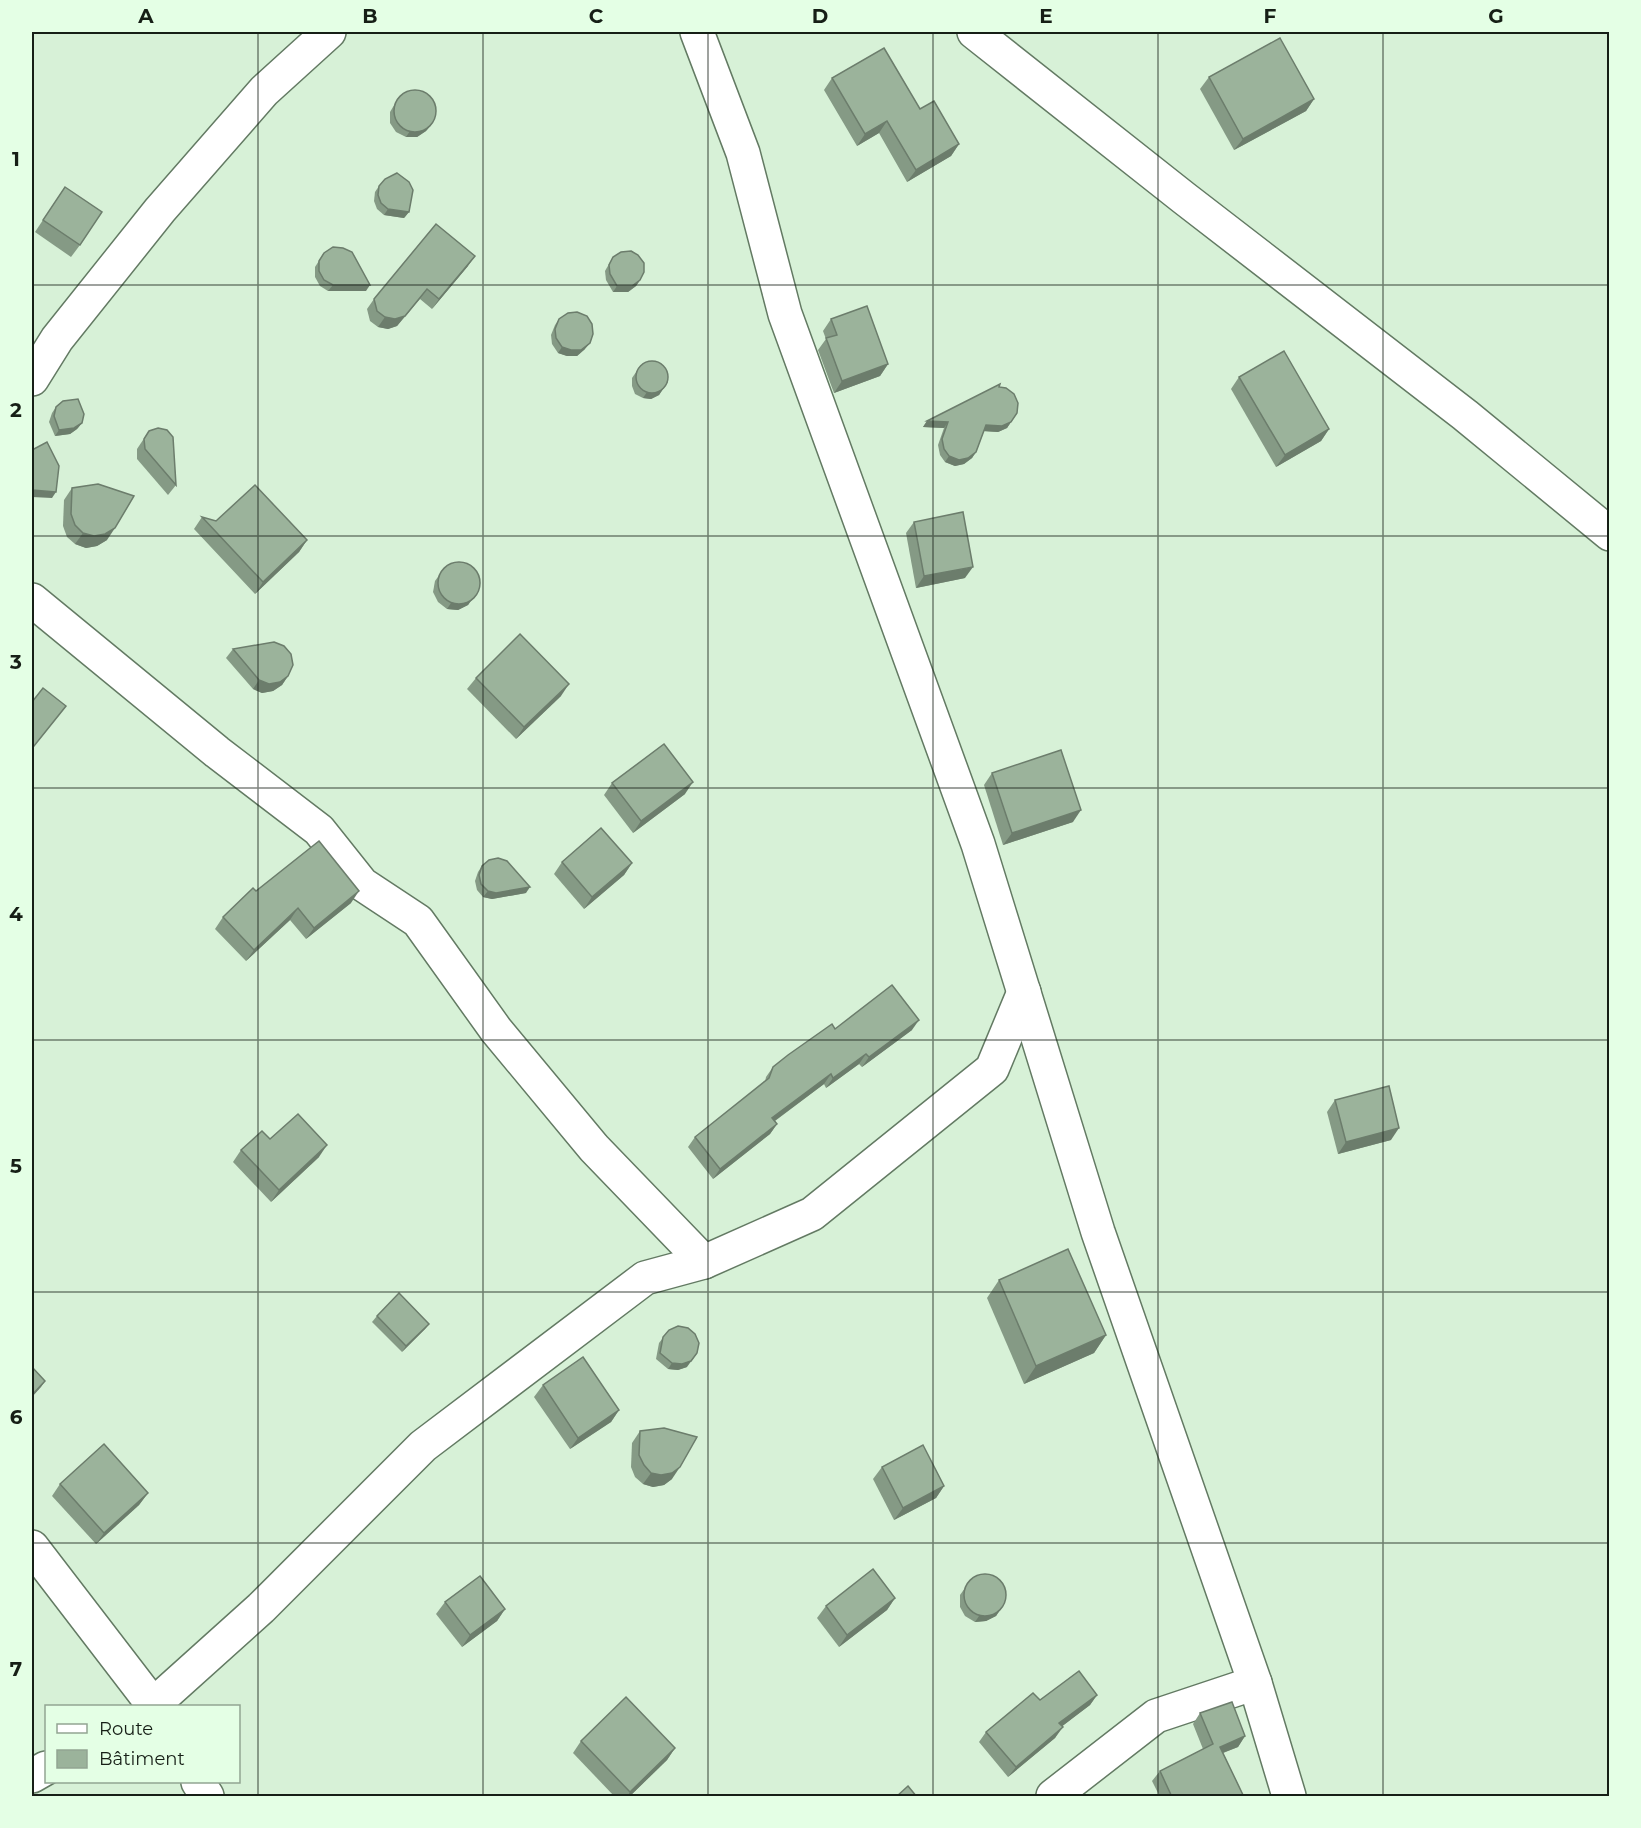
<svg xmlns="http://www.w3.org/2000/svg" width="1641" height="1828" font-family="Montserrat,sans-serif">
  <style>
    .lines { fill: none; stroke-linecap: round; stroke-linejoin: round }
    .minor-casing { stroke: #637a63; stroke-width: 36 }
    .minor { stroke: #fff; stroke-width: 33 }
    .wall { fill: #859a85 }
    .shaded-wall { fill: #6c7d6c }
    .building { fill: #9bb39b; stroke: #6c7d6c; stroke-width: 1.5 }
    .grid { fill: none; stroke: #161f16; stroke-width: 1.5; stroke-opacity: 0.55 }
    .neatline { fill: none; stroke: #161f16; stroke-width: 2 }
    .grid-label { font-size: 20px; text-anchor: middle; font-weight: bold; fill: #161f16 }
  </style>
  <rect width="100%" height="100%" fill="#d7f1d7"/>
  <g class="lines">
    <g class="minor-casing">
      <g id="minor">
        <path d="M697 32 743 153 785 314 978 844 1098 1232 1255 1683 1289 1796"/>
        <path d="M974 32 1184 198 1465 415 1610 534"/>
        <path d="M32 379 57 339 160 210 264 91 329 32"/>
        <path d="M32 600 217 752 319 830 362 884 418 921 496 1030 594 1148 704 1262"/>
        <path d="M32 1547 154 1706"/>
        <path d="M152 1706 261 1608 423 1446 645 1278 704 1262 812 1214 992 1069 1024 992"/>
        <path d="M32 1776 46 1768"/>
        <path d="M198 1782 207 1796"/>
        <path d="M1053 1796 1156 1716 1255 1683"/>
      </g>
    </g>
    <use href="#minor" class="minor"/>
  </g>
  <g class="wall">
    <path d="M1209 77 1314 99 1306 111 1234 150 1200 89Z"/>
    <path d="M832 78 920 109 959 144 951 156 907 182 879 133 857 146 824 90Z"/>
    <path d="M399 97 431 125 426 131 417 137H406L396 132 390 123V112Z"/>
    <path d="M379 186 409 212 404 218 384 215 377 209 374 201 375 192Z"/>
    <path d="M65 187 80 245 71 257 35 232Z"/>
    <path d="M324 253 366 291H328L320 286 315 277V267Z"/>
    <path d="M613 257 640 280 636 286 628 292H613L606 280 605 271Z"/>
    <path d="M468 266 432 309 420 299 397 326 388 329 378 327 370 321 367 309 374 299Z"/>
    <path d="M559 319 585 349 577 356H567L558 353 552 344 551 335 555 325Z"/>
    <path d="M831 319 888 364 880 376 834 393 818 350 826 339 823 331Z"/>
    <path d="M641 365 668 382 659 395 651 399 643 398 635 394 632 386V378Z"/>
    <path d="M1239 377 1329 429 1321 441 1276 467 1231 389Z"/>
    <path d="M999 387 1017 413 1007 428 998 432 984 431 976 452 972 458 964 464 955 466 945 462 940 455 938 445 944 428 923 427 927 421Z"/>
    <path d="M56 407 82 423 77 429 70 434 55 436 49 422 52 413Z"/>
    <path d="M149 431 176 485 168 495 137 459V449Z"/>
    <path d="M72 488 107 540 97 546 86 548 75 544 67 537 63 526 64 500Z"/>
    <path d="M202 517 216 521 307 540 299 552 255 594 194 529Z"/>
    <path d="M914 522 965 578 916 588 906 533Z"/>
    <path d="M445 567 474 597 468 605 458 610 447 609 438 602 433 592 435 581Z"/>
    <path d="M233 649 288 676 282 685 273 691 262 693 253 689 226 658Z"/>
    <path d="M476 678 561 696 516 739 467 689Z"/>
    <path d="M992 773 1073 822 1003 845 984 785Z"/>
    <path d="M612 783 685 794 633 833 604 795Z"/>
    <path d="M562 862 632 863 624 875 584 909 554 874Z"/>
    <path d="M482 866 526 893 492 899 483 897 477 890 475 881 478 872Z"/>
    <path d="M256 891 351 903 306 939 290 920 246 961 215 929 223 917Z"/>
    <path d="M835 1029 912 1030 862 1067 859 1064 826 1088 824 1084 775 1121 777 1124 770 1134 713 1179 688 1147 695 1137 765 1082 766 1077 773 1067Z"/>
    <path d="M1335 1100 1391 1140 1338 1154 1327 1112Z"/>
    <path d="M270 1139 319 1157 271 1202 233 1162 241 1150Z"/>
    <path d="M999 1280 1106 1335 1094 1353 1024 1384 987 1298Z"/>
    <path d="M377 1316 429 1324 425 1329 402 1352 372 1322Z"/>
    <path d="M669 1330 687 1367 678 1370 668 1369 656 1359 659 1343Z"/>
    <path d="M543 1385 619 1410 611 1422 570 1449 534 1397Z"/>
    <path d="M640 1431 672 1479 664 1485 653 1487 643 1484 635 1477 631 1467 632 1443Z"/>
    <path d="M882 1467 944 1486 936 1498 894 1520 873 1479Z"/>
    <path d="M60 1484 148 1493 139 1505 96 1544 52 1496Z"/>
    <path d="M970 1581 1000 1610 996 1616 986 1621 975 1622 965 1616 960 1607V1595Z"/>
    <path d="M895 1598 887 1610 839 1647 817 1618 826 1606Z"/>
    <path d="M445 1602 505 1609 497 1621 462 1647 436 1614Z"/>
    <path d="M1097 1695 1090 1705 1062 1726 1055 1738 1008 1777 979 1742 986 1732 1040 1700Z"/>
    <path d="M1200 1713 1245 1736 1238 1747 1223 1753 1244 1797H1160L1152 1781 1160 1771 1203 1749 1193 1724Z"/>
    <path d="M581 1741 675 1748 667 1760 629 1797H615L573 1753Z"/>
  </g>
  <g class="shaded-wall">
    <path d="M1314 99 1306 111 1234 150 1243 139Z"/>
    <path d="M887 121 879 133 857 146 865 134Z"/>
    <path d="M431 125 426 131 417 137H406L410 131Z"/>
    <path d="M959 144 951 156 907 182 916 170Z"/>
    <path d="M388 209 409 212 404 218 384 215Z"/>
    <path d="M475 256 468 266 432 309 439 299Z"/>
    <path d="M640 280 636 286 628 292H613L617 286Z"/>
    <path d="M333 285H370L366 291H328Z"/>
    <path d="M427 289 397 326 388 329 378 327 385 317Z"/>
    <path d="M590 343 585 349 577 356H567L558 353 562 347Z"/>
    <path d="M888 364 880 376 834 393 842 381Z"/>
    <path d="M663 389 659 395 651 399 643 398 647 392Z"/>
    <path d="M927 421 948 422 944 428 923 427Z"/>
    <path d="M1011 422 1007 428 998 432 982 431 986 425Z"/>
    <path d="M82 423 77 429 70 434 55 436 59 430Z"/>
    <path d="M1329 429 1321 441 1276 467 1285 455Z"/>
    <path d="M976 452 972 458 964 464 955 466 945 462 949 456Z"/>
    <path d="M32 490 56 492 52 498 32 497Z"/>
    <path d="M115 528 107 540 97 546 86 548 75 544 83 533Z"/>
    <path d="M307 540 299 552 255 594 263 582Z"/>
    <path d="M973 567 965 578 916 588 924 576Z"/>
    <path d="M472 599 468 605 458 610 447 609 451 603Z"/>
    <path d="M288 676 282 685 273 691 262 693 253 689 259 680Z"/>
    <path d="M569 684 561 696 516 739 524 727Z"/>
    <path d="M693 782 685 794 633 833 641 821Z"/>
    <path d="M1081 810 1073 822 1003 845 1012 833Z"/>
    <path d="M632 863 624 875 584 909 592 897Z"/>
    <path d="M530 887 526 893 492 899 483 897 488 891Z"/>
    <path d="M359 891 351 903 306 939 314 928Z"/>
    <path d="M298 908 290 920 246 961 254 950Z"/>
    <path d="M919 1020 912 1030 862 1067 869 1057Z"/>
    <path d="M866 1054 859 1064 826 1088 833 1078Z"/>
    <path d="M831 1074 824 1084 765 1128 772 1118Z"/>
    <path d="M777 1124 770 1134 713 1179 720 1169Z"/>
    <path d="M1399 1128 1391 1140 1338 1154 1346 1142Z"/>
    <path d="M327 1145 319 1157 271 1202 279 1190Z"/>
    <path d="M429 1324 425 1329 402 1352 406 1346Z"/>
    <path d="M1106 1335 1094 1353 1024 1384 1036 1366Z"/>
    <path d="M697 1353 687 1367 678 1370 668 1369 672 1363Z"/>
    <path d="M45 1381 41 1387 32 1397V1395Z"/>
    <path d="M619 1410 611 1422 570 1449 578 1438Z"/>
    <path d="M680 1467 672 1479 664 1485 653 1487 643 1484 651 1473Z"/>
    <path d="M944 1486 936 1498 894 1520 903 1508Z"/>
    <path d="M148 1493 139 1505 96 1544 104 1533Z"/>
    <path d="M895 1598 887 1610 839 1647 847 1635Z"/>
    <path d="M505 1609 497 1621 462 1647 470 1635Z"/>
    <path d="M1000 1610 996 1616 986 1621 975 1622 979 1616Z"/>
    <path d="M1097 1695 1090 1705 1052 1734 1059 1723Z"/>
    <path d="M1063 1727 1055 1738 1008 1777 1016 1767Z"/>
    <path d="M1245 1736 1238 1747 1212 1757 1220 1747Z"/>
    <path d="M675 1748 667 1760 629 1797H627L630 1792Z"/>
  </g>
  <g class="building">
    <path d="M1280 38 1314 99 1243 139 1209 77Z"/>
    <path d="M884 48 920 109 934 101 959 144 916 170 887 121 865 134 832 78Z"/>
    <circle cx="415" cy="111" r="21"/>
    <path d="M397 173 409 182 413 190 409 212 388 209 381 203 378 195 379 186 385 179Z"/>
    <path d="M65 187 102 212 80 245 43 220Z"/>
    <path d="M436 224 475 256 439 299 427 289 405 316 395 319 385 317 377 311 374 299Z"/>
    <path d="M333 247 343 248 352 252 370 285H333L324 280 319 271V261L324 253Z"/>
    <path d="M631 251 638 255 644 263V272L640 280 632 286H617L610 274 609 265 613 257 621 252Z"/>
    <path d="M867 306 888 364 842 381 826 338 837 335 831 319Z"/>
    <path d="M577 312 587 316 592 324 593 334 590 343 581 350H571L562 347 556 338 555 329 559 319 568 313Z"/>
    <path d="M1284 351 1329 429 1285 455 1239 377Z"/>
    <circle cx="652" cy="377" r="16"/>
    <path d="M1000 384 999 387 1006 388 1014 394 1018 403 1017 413 1011 422 1002 426 986 425 976 452 968 458 959 460 949 456 944 449 942 439 948 422 927 421Z"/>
    <path d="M78 399 84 414 82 423 74 428 59 430 54 416 56 407 63 401Z"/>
    <path d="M158 428 167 430 173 437 176 485 145 449 144 439 149 431Z"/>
    <path d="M47 442 59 466 56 492 32 490V450Z"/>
    <path d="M98 484 134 496 115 528 105 534 94 536 83 533 75 525 71 514 72 488Z"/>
    <path d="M255 485 307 540 263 582 202 517 216 521Z"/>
    <path d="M963 512 973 567 924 576 914 522Z"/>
    <circle cx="459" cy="583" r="21"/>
    <path d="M520 634 569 684 524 727 476 678Z"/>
    <path d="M274 642 284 646 291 654 293 665 288 676 280 682 269 684 259 680 233 649Z"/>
    <path d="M43 688 66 706 34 746 32 743V702Z"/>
    <path d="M664 744 693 782 641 821 612 783Z"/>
    <path d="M1061 750 1081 810 1012 833 992 773Z"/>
    <path d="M601 828 632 863 592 897 562 862Z"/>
    <path d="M319 841 359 891 314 928 298 908 254 950 223 917 253 888 256 891Z"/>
    <path d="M498 858 507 861 530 887 496 893 488 891 481 884 479 875 482 866 489 860Z"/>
    <path d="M892 985 919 1020 869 1057 866 1054 833 1078 831 1074 772 1118 777 1124 720 1169 695 1137 769 1078 773 1067 788 1055 832 1024 835 1029Z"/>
    <path d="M1389 1086 1399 1128 1346 1142 1335 1100Z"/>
    <path d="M298 1114 327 1145 279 1190 241 1150 262 1131 270 1139Z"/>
    <path d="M1068 1249 1106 1335 1036 1366 999 1280Z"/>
    <path d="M399 1293 429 1324 406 1346 377 1316Z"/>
    <path d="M678 1326 688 1328 695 1334 699 1343 697 1353 691 1361 682 1364 672 1363 660 1353 663 1337 669 1330Z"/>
    <path d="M583 1357 619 1410 578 1438 543 1385Z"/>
    <path d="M32 1367 45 1381 32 1395Z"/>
    <path d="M664 1428 697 1437 680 1467 672 1473 661 1475 651 1473 644 1465 639 1455 640 1431Z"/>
    <path d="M104 1444 148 1493 104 1533 60 1484Z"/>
    <path d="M923 1445 944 1486 903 1508 882 1467Z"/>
    <path d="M873 1569 895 1598 847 1635 826 1606Z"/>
    <circle cx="985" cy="1595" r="21"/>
    <path d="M480 1576 505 1609 470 1635 445 1602Z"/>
    <path d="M1079 1671 1097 1695 1059 1723 1063 1727 1016 1767 986 1732 1033 1693 1040 1700Z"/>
    <path d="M626 1697 675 1748 630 1792 581 1741Z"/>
    <path d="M1232 1702 1245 1736 1220 1747 1244 1797H1172L1160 1771 1213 1744 1200 1713Z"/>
    <path d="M908 1786 917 1797H896Z"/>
  </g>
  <path class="grid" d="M258 32V1796M483 32V1796M708 32V1796M933 32V1796M1158 32V1796M1383 32V1796M32 285H1610M32 536H1610M32 788H1610M32 1040H1610M32 1292H1610M32 1543H1610"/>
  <rect width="1641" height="1828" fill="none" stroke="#e4ffe5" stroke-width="66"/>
  <rect x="45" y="1705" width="195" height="78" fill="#e4ffe5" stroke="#92a592" stroke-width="1.5"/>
  <rect x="57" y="1724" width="30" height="9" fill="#ffffff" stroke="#92a592" stroke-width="1.5"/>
  <text x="99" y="1735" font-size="18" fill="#161f16">Route</text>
  <rect x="57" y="1750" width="30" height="18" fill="#9bb39b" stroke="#92a592" stroke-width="1.5"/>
  <text x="99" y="1765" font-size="18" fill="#161f16">Bâtiment</text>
  <rect x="33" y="33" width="1575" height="1762" class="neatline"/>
  <g class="grid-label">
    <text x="146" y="23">A</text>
    <text x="370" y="23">B</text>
    <text x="596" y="23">C</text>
    <text x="820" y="23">D</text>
    <text x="1046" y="23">E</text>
    <text x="1270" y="23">F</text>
    <text x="1496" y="23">G</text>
    <text x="16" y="166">1</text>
    <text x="16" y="417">2</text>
    <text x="16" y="669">3</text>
    <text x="16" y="921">4</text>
    <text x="16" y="1173">5</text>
    <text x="16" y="1424">6</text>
    <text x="16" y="1676">7</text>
  </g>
</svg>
